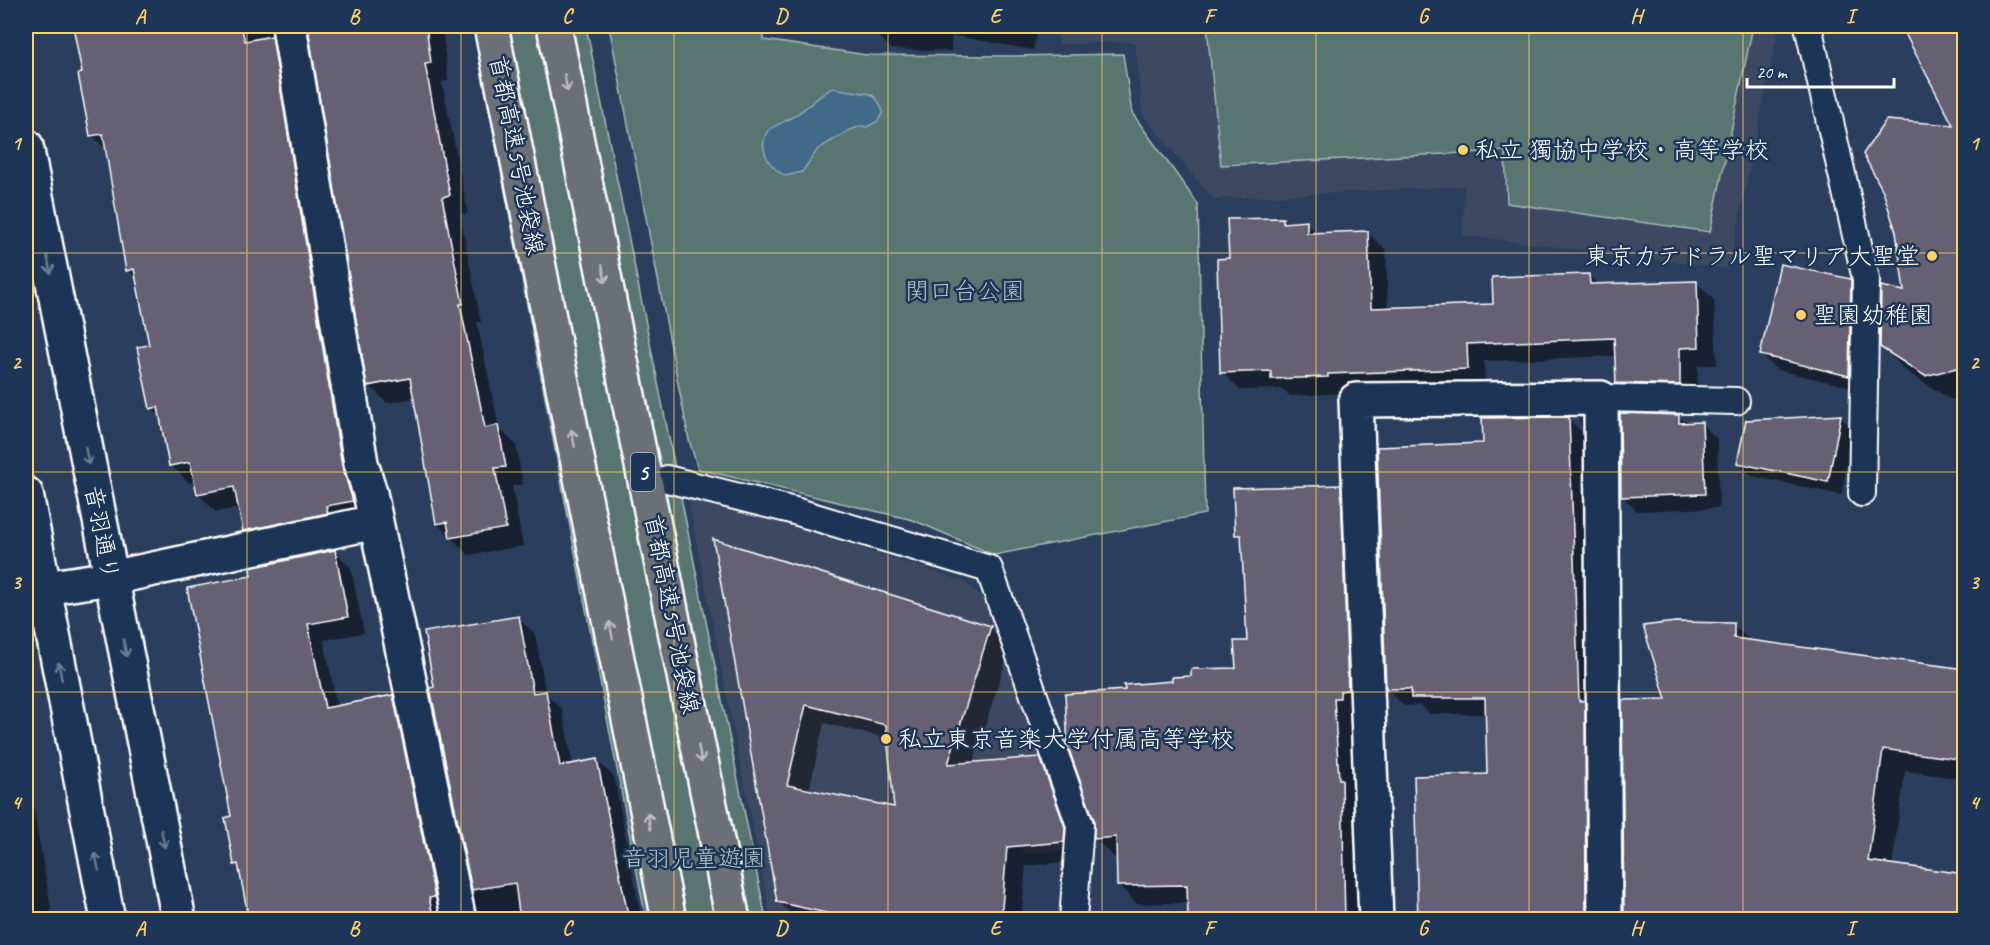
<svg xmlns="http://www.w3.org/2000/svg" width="1990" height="945" font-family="Caveat,'Klee One',sans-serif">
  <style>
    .built { fill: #3c4864 }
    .green { fill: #587572; stroke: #acbab8; stroke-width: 1.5 }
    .water { fill: #416a88; stroke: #8da6b8; stroke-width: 1.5 }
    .shadow { fill: #0007; fill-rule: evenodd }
    .building { fill: #656173; stroke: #fff; stroke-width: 1.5; fill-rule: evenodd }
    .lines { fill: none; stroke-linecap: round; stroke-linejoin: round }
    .lane-casing { stroke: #fff; stroke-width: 30 }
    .street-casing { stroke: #fff; stroke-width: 38 }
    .secondary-casing { stroke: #fff; stroke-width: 38 }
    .highway-casing { stroke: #fff; stroke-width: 38 }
    .lane { stroke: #1d3557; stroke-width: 26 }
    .street { stroke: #1d3557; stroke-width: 33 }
    .secondary { stroke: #1d3557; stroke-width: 33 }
    .highway { stroke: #6b6f75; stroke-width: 33 }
    .oneway { stroke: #bcbec1 }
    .oneway2 { stroke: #6c7c92 }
    .grid { fill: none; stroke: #ffd166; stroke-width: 1.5; stroke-opacity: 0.55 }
    .poi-dot { fill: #ffd166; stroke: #1d3557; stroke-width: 2 }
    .labels { text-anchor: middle; stroke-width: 5; stroke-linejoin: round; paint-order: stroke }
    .shield { fill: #1d3557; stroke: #bbc2cd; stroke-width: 1.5 }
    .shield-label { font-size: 22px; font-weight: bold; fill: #fff }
    .poi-label { font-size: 24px; fill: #fff; stroke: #1d3557; text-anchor: start }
    .street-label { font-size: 24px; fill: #fff; stroke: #1d3557 }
    .park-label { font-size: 24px; fill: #b4c1c0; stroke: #1d3557 }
    .neatline { fill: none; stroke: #ffd166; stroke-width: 2 }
    .grid-label { font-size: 20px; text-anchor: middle; font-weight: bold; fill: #ffd166 }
  </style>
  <rect width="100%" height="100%" fill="#2b3e5d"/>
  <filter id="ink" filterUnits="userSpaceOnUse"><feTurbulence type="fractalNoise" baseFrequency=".0167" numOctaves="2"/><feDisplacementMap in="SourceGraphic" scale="12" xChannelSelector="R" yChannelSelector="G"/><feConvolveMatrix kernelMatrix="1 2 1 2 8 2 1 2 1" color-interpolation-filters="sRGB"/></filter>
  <g filter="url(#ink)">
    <g class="built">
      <path d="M1057 26H1779L1729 269 1463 235 1464 186 1213 199 1142 114 1135 42 1059 44Z"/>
      <path d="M687 494 964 581 989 604 1066 823V853H1023L1014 836 859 919H797L770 914Z"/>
    </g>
    <g class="green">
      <path d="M473 26H586L766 919H646Z"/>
      <path d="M609 26H764V40L867 55 1009 56 1123 54 1132 113 1198 204 1205 514 994 555 913 520 698 469 689 440Z"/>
      <path d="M1207 26H1753L1710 232 1507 203 1505 151 1221 165Z"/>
    </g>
    <path class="water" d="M832 88 870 94C878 98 880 104 883 112L878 121 867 127 861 126 848 131 818 149 802 172 786 176C771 169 758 151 766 134 769 127 779 125 785 121 803 113 815 98 832 88Z"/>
    <g class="shadow">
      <path d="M75 26H304L370 519 262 548 244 530 239 508 216 512 198 494 196 482 189 483 171 465 162 419 151 408 150 346 137 279 128 270 107 151 92 135 84 74Z"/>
      <path d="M309 26H442L448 81 442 82 468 213 460 215 481 322H477L499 428 516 445 523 484 512 486 523 546 469 555 437 524 415 398 387 403 369 385Z"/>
      <path d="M790 26H1038L1033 50 951 35V51L891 49 878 35 794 29Z"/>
      <path d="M1949 26H1964V397L1951 400 1906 371 1881 346 1906 293 1897 232 1885 190 1956 126 1913 46Z"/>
      <path d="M1283 219 1287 224 1306 223 1318 234 1367 232 1386 250 1388 309 1494 305 1589 275 1598 285 1696 282 1714 300 1717 365H1698L1697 402 1635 401 1617 383 1616 356 1484 361 1485 386 1290 396 1283 389 1240 390 1222 372 1230 260Z"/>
      <path d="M1850 281 1865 296 1864 390 1777 370 1762 355Z"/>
      <path d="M1679 416 1687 424H1702L1717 439 1719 508 1637 511 1622 496Z"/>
      <path d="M1841 417 1854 431 1841 495 1752 476 1738 462 1747 421Z"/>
      <path d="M1579 418H1582L1597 433 1603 920H1420L1489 775 1487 714H1430L1420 705 1404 706 1387 689 1485 445 1568 419 1583 433Z"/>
      <path d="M1964 418V458L1960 454Z"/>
      <path d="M1340 487 1359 506 1363 920H1189V903L1137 904 1118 885V857H1114L1095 839 1126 692 1237 669 1249 642 1243 541 1237 535Z"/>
      <path d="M714 541 991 628 1010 647 973 764 1039 758 1058 777 1082 860 1026 866 1021 920H797L778 901ZM824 723 889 739 896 809 809 791Z"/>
      <path d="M334 551 351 568 364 633 324 640 337 707 392 697 409 714 452 920H251L241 870 235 864 232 818 253 577Z"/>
      <path d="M518 618 535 634 546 694 562 709 573 765 597 761 614 777 642 920H479L432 689Z"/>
      <path d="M1733 625 1751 642 1964 671V779L1905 771 1892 866 1625 920 1668 701Z"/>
      <path d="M26 766 53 920H26Z"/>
    </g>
    <g class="building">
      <path d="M73 26H241L245 41 272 36 342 466 353 501 326 506 328 513 243 531 234 487 197 494 190 462 169 466 158 407 150 409 137 347 149 345 134 269 126 271 103 134 90 136 78 74 82 73Z"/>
      <path d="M323 26H426L431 63 425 64 450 195 442 197 463 304H460L485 428 498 425 506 467 495 468 506 528 450 538 447 522 436 524 410 378 367 386 308 28Z"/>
      <path d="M1901 26H1965V366L1925 376 1880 347 1881 286 1904 291 1896 232 1883 191 1863 154 1886 120 1953 125Z"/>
      <path d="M1283 218V223L1307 221V233L1368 231 1371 308 1493 304 1492 277 1589 274 1590 284 1697 281 1699 347 1680 348V385L1616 383 1614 338 1467 344 1468 369 1328 374V377L1271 379V371L1220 373 1217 259 1229 258 1227 219Z"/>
      <path d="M1780 264 1851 279 1849 376 1760 355Z"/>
      <path d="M1620 413 1679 415V423L1702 422 1705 494 1621 497Z"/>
      <path d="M1841 415 1828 482 1737 463 1746 420Z"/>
      <path d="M1569 417 1579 701H1585L1586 920H1418L1414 776 1487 774 1485 698H1411V689H1386L1377 447 1483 443 1482 418Z"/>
      <path d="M1341 485 1348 690 1340 691V698H1334L1339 779H1342L1345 920H1272L1271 917 1188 919 1187 885 1117 886 1116 837 1094 839V820L1068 747 1065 694 1125 690 1124 685 1172 681V677L1191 676V669L1236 668 1234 641H1247L1241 535H1235L1233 488Z"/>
      <path d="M713 539 991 626 948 764 1040 757 1065 827 1064 842 1007 847 1001 920H857L777 902ZM806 705 886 725 894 807 787 785Z"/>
      <path d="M335 550 348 617 308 624 325 708 393 695 435 897 429 898 433 915 412 920H249L238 864 234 865 225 818 231 816 187 588 251 576 250 568Z"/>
      <path d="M519 616 533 693 546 691 560 766 597 759 629 920H520L515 883 472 890 430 688 434 687 424 632Z"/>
      <path d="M1675 622 1734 623V638L1965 669V760L1883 749 1868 861 1965 874V920H1624L1622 700 1666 699 1643 626Z"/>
    </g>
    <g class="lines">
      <g class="lane-casing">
        <g id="lane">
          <path d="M1808 26 1866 279 1862 493"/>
          <path d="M1601 398 1736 401"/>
          <path d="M667 479 791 510 989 569 1080 825 1073 920"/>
        </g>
      </g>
      <g class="street-casing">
        <g id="street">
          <path d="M289 26 361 463 370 493 459 920"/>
          <path d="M45 588 111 578 375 522"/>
          <path d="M1376 920 1356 400 1601 398 1605 920"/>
        </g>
      </g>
      <g class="secondary-casing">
        <g id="secondary">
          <path d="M26 146 179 920"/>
          <path d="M26 494 108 920"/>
        </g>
      </g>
      <g class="highway-casing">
        <g id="highway">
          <path d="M491 26 669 920"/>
          <path d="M554 26 733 920"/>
        </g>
      </g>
      <use href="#lane" class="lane"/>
      <use href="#street" class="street"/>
      <use href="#secondary" class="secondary"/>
      <use href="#highway" class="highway"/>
    </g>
    <defs><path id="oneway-shaft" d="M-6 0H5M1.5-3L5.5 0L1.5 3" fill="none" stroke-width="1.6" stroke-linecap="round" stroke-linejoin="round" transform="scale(1.5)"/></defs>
    <g class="oneway">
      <use href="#oneway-shaft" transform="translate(566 83) rotate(79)"/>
      <use href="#oneway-shaft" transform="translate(604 274) rotate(79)"/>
      <use href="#oneway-shaft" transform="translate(573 438) rotate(-101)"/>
      <use href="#oneway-shaft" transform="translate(611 630) rotate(-101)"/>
      <use href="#oneway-shaft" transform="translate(700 754) rotate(79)"/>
      <use href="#oneway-shaft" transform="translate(649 821) rotate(-101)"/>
    </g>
    <g class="oneway2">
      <use href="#oneway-shaft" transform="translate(49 265) rotate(79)"/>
      <use href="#oneway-shaft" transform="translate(87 456) rotate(79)"/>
      <use href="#oneway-shaft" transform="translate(125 648) rotate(79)"/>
      <use href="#oneway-shaft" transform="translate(60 671) rotate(-101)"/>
      <use href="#oneway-shaft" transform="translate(163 839) rotate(79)"/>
      <use href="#oneway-shaft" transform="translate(97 862) rotate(-101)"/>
    </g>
  </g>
  <path class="grid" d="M247 26V920M461 26V920M674 26V920M888 26V920M1102 26V920M1316 26V920M1529 26V920M1743 26V920M26 253H1964M26 472H1964M26 692H1964"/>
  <g class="poi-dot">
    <circle cx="1463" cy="150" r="6"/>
    <circle cx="1932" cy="256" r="6"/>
    <circle cx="1801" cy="315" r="6"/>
    <circle cx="886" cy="739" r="6"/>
  </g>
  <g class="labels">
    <rect class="shield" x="631" y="453" width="24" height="38" rx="4.5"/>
    <g class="shield-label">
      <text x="643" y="480">5</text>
    </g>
    <g class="poi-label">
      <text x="1475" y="158">私立 獨協中学校・高等学校</text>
      <text x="1920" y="264" text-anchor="end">東京カテドラル聖マリア大聖堂</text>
      <text x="1813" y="323">聖園幼稚園</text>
      <text x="898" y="747">私立東京音楽大学付属高等学校</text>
    </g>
    <g class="street-label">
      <text transform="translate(517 155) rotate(79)" y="8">首都高速5号池袋線</text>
      <text transform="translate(102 533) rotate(79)" y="8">音羽通り</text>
      <text transform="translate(672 614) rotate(79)" y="8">首都高速5号池袋線</text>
    </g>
    <g class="park-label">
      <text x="965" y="299">関口台公園</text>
      <text x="694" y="866">音羽児童遊園</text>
    </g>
  </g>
  <rect width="1990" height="945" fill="none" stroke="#1d3557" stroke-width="66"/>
  <path d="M1747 78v9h147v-9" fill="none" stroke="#ffffff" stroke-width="3"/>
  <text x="1756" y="78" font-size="18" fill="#ffffff" stroke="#1d3557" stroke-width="4.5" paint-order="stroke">20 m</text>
  <rect x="33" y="33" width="1924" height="879" class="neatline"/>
  <g class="grid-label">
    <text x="140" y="23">A</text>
    <text x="354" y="23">B</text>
    <text x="567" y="23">C</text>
    <text x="781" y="23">D</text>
    <text x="995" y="23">E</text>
    <text x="1209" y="23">F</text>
    <text x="1423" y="23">G</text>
    <text x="1636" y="23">H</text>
    <text x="1850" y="23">I</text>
    <text x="16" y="150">1</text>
    <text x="1974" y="150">1</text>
    <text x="16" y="369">2</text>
    <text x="1974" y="369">2</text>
    <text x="16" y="589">3</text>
    <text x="1974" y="589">3</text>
    <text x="16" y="809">4</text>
    <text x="1974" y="809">4</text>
    <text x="140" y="935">A</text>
    <text x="354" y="935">B</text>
    <text x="567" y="935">C</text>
    <text x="781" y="935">D</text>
    <text x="995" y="935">E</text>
    <text x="1209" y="935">F</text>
    <text x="1423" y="935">G</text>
    <text x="1636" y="935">H</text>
    <text x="1850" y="935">I</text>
  </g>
</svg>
